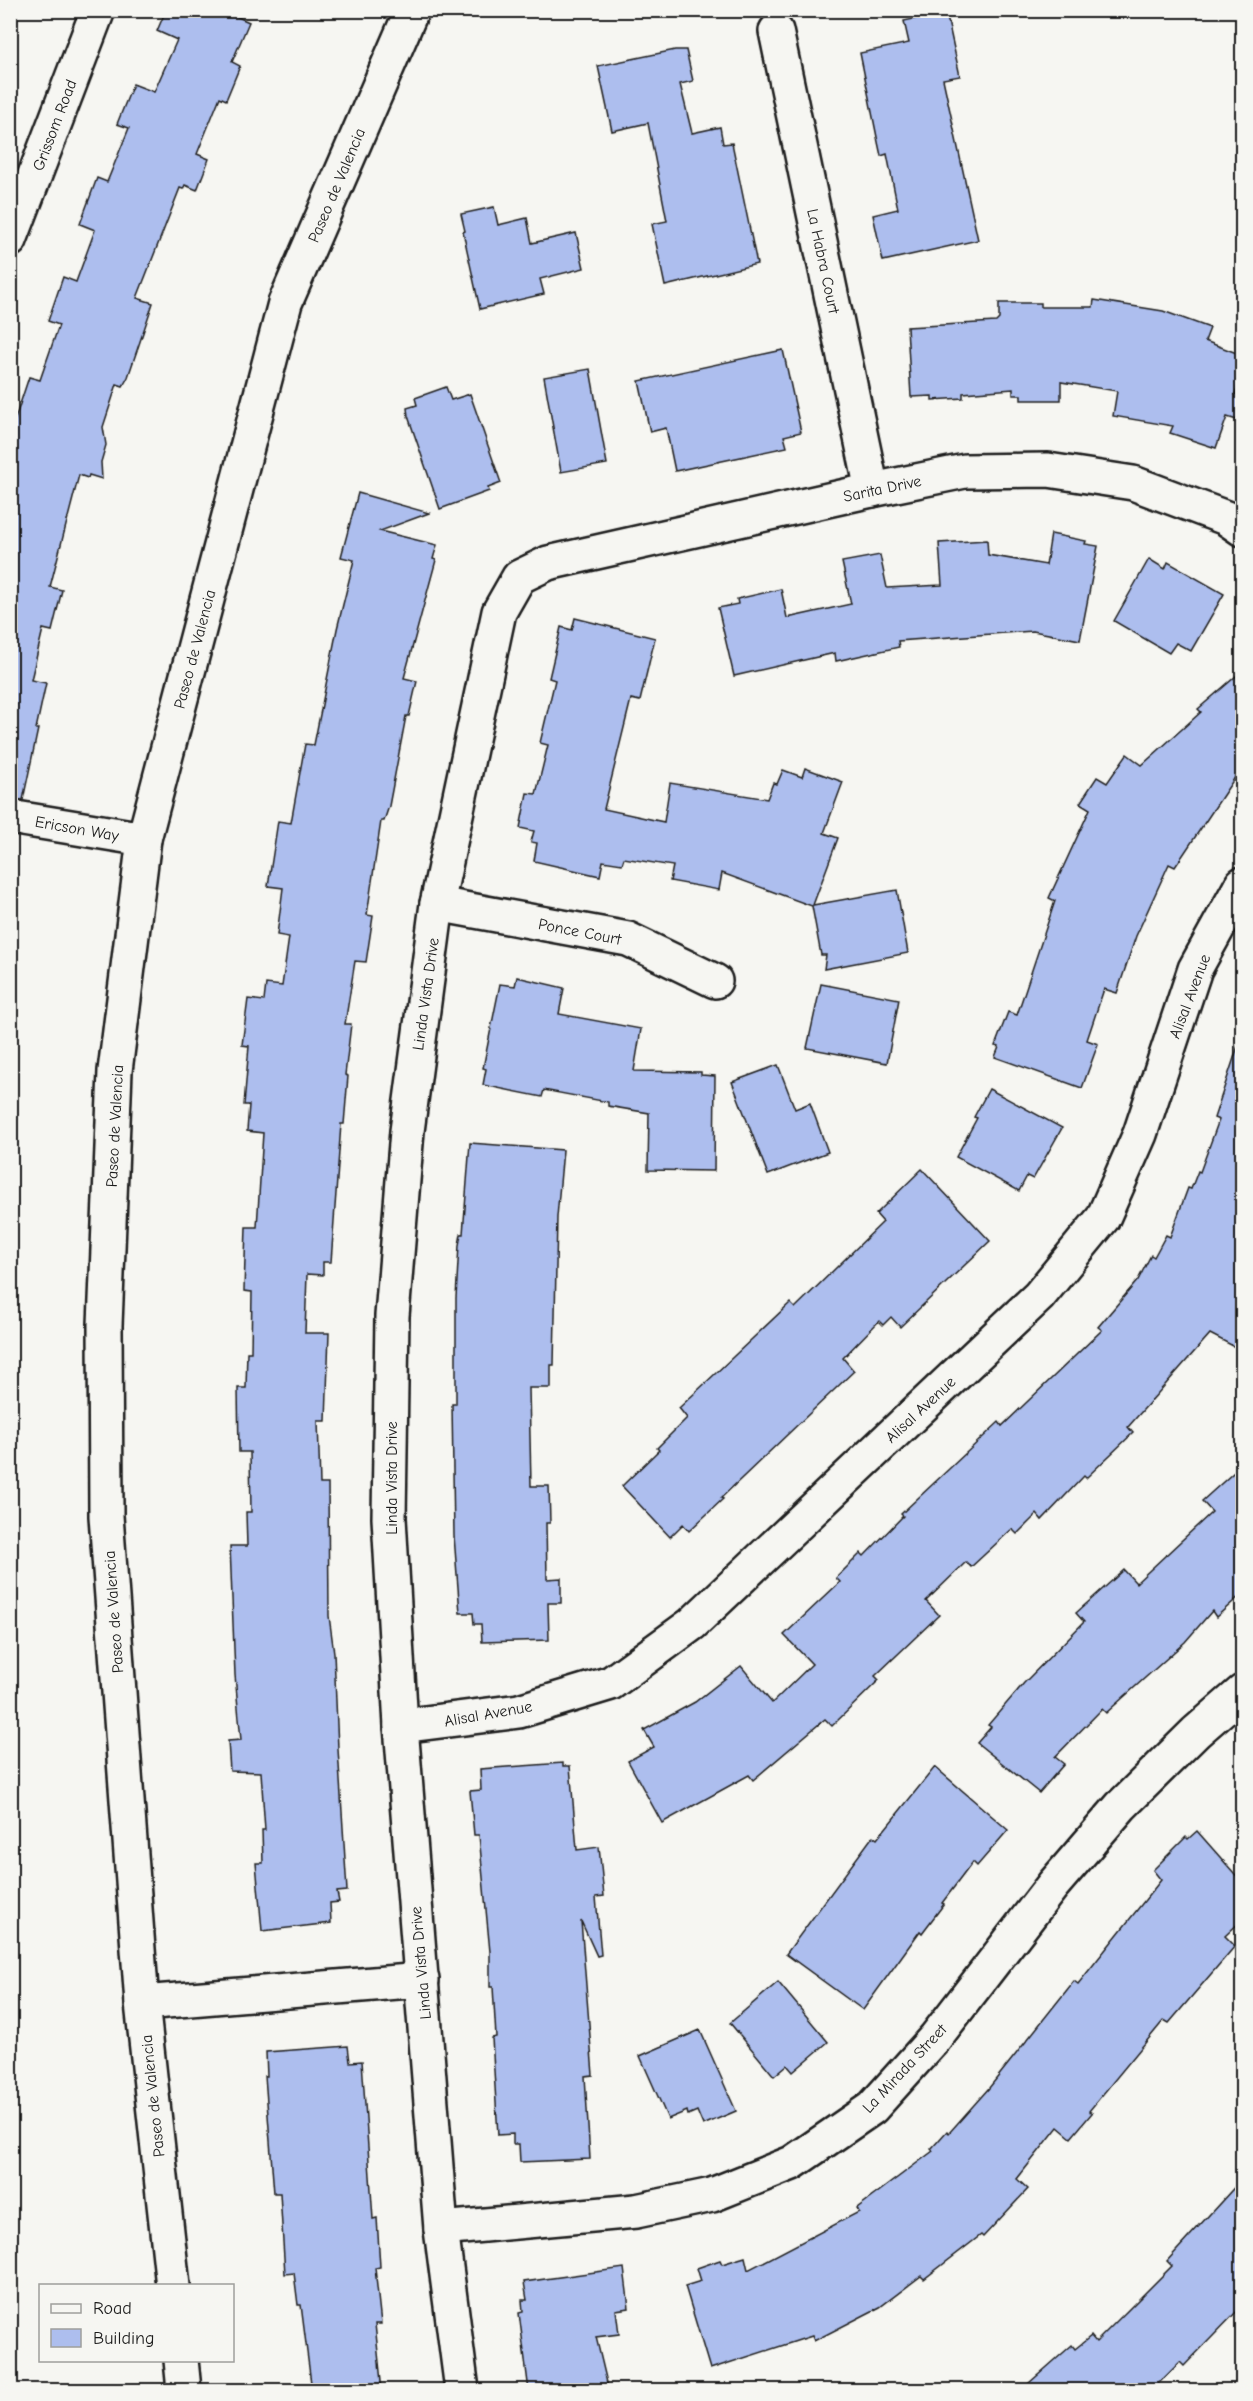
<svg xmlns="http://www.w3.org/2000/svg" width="1253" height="2401" font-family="'Comic Neue',sans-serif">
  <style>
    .building { fill: #adbeee; stroke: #1c1c1c; stroke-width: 1.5 }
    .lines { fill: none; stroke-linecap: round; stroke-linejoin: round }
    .street-casing { stroke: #1c1c1c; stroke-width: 38 }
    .secondary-casing { stroke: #1c1c1c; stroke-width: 38 }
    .street { stroke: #f6f6f2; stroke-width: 33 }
    .secondary { stroke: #f6f6f2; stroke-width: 33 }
    .labels { text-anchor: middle; stroke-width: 6; stroke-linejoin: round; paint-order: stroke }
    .street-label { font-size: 16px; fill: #1c1c1c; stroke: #f6f6f2 }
  </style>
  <rect width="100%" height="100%" fill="#f6f6f2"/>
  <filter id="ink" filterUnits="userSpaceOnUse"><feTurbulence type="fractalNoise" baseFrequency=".0167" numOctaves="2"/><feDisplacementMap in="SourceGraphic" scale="12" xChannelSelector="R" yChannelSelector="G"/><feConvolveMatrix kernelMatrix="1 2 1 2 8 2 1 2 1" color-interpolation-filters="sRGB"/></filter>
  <g filter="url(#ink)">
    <g class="building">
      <path d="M166 10H222L249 22 232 62 240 66 226 100 220 97 197 154 209 159 197 190 185 185 183 189 180 188 137 298 153 303 128 377 123 386 117 384 103 427 106 445 101 462 102 479 89 475 88 478 79 475 50 587 62 590 52 631 43 629 31 680 46 683 36 729H38L23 800 10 799V434L29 377 40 380 59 325 48 321 63 277 76 282 95 230 80 224 97 178 107 182 129 128 117 124 133 84 154 92 177 40 157 31Z"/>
      <path d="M946 12 960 76 943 79 978 240 883 261 873 215 898 209 887 154 881 156 878 142 860 53 909 43 904 21Z"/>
      <path d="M675 50H686L693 81 680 84 692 133 720 127 723 144 732 143 757 264 665 286 652 224 667 221 648 123 612 131 598 66Z"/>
      <path d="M494 207 498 225 527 218 532 243 576 233 584 268 540 279 544 294 480 309 463 232 465 231 461 214Z"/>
      <path d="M1094 300 1163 311 1210 328 1205 341 1242 355V373L1235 394 1242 396V404L1237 420 1227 417 1216 448 1170 433 1173 426 1113 416 1117 391 1061 382V400H1021V395H1013V389L963 393V398L932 400V396L911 397 907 327 996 322 999 319V303H1041V307H1093Z"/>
      <path d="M783 350 801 432 784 436 787 447 675 471 666 428 650 432 639 381Z"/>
      <path d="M590 369 607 464 561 472 544 377Z"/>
      <path d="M446 387 451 400 470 394 501 483 488 488 489 491 440 509 408 416 407 408 417 405 415 398Z"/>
      <path d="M358 493 429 513 380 531 437 545 433 559 436 560 404 678 417 681 409 716H406L389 806 384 821H381L367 915 373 916 366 962 355 961 345 1024H351L345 1075 348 1076 344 1124H341L331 1262H323V1275L307 1274 305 1333H329L326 1421H318L320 1484H328L329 1616 334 1653 338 1749 347 1891 337 1892 339 1902 330 1903 331 1923 262 1931 256 1863H263L262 1830H265L261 1772 230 1771 228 1741 241 1740 235 1675 230 1546H247L246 1512H251L250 1452H239L238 1388H246L247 1352H251L252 1292 244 1291 246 1227H257L263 1133 247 1131 249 1105H244L249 1046 242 1045 248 999 264 1001 266 984 282 986 289 937 277 935 283 888 268 886 278 821 291 823 305 744 314 745 337 629 354 560 341 557Z"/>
      <path d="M1051 534 1086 541 1085 544 1098 546 1080 640 1033 631 898 641 899 647 836 661 835 653 734 676 718 608 738 604 737 599 781 589 787 618 851 604 842 562 880 555 887 588 942 585 939 543 987 540 988 555 1046 565Z"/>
      <path d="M1149 559 1165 569 1168 562 1224 594 1191 651 1176 643 1169 653 1114 621Z"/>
      <path d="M575 618 655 638 640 701 631 699 604 809 664 822 670 783 767 799 773 783 777 784 783 770 802 777 805 768 843 782 824 833 838 838 813 905 897 890 908 953 824 969 826 955H821L812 906 722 873 719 890 670 881 673 866 624 858 622 864 603 861 600 876 534 861 537 843 531 842 534 831 520 828 527 793 536 794 548 745 540 743 555 680 549 678 561 627 572 630Z"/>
      <path d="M1242 671V767L1175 867 1169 864 1136 936 1117 993 1104 989 1087 1040 1098 1044 1082 1088 995 1057 999 1047 995 1046 1008 1012 1017 1015 1055 901 1049 898 1090 809 1080 803 1097 777 1107 783 1127 754 1142 765 1201 712 1198 709Z"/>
      <path d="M517 977 564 988 559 1014 641 1029 634 1071 701 1072V1075L715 1076 714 1171 648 1170 649 1113 608 1106V1102L544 1090 542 1097 483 1085 486 1069 483 1068 500 984 515 986Z"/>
      <path d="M821 984 899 999 887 1063 807 1048Z"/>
      <path d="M1238 1046 1242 1047V1332L1235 1347 1210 1334 1128 1427 1133 1433 1086 1478 1084 1476 1042 1520 1037 1514 1017 1534 1012 1529 971 1567 966 1562 926 1601 939 1615 875 1676 879 1680 832 1726 825 1719 753 1780 749 1775 662 1823 628 1761 654 1747 644 1730 695 1702 741 1666 772 1703 812 1664 784 1635 840 1582 836 1578 861 1553 864 1556 903 1516 901 1514 999 1422 1002 1426 1102 1330 1098 1327 1138 1280 1151 1255 1154 1257 1166 1235 1170 1237 1188 1188 1191 1189 1198 1171 1200 1172 1219 1120 1214 1118Z"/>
      <path d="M778 1065 795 1109 810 1103 828 1152 768 1175 732 1082Z"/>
      <path d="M989 1089 1062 1128 1033 1179 1027 1176 1019 1191 956 1157 977 1118 974 1117Z"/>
      <path d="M470 1143 563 1150 557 1217 554 1365H551V1388H529L531 1486H549L550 1523H546L547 1579 561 1578V1603H548L549 1640 482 1642 481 1624H474L473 1613H460L454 1536 452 1404H456V1298L459 1245 461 1234H463Z"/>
      <path d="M922 1169 990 1241 900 1327 891 1317 883 1325 879 1321 843 1358 854 1371 721 1498 723 1499 689 1531 683 1524 670 1537 622 1486 659 1450 657 1448 687 1418 679 1408 790 1303 795 1308 883 1222 876 1214Z"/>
      <path d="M1242 1465V1594L1216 1617 1212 1611 1185 1642 1106 1713 1102 1709 1055 1757 1064 1764 1039 1793 977 1743 991 1727 988 1725 1024 1683 1084 1622 1076 1613 1124 1570 1136 1583 1212 1512 1202 1501Z"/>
      <path d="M563 1763V1766H570L577 1850 599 1847 604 1896 596 1897 601 1955 597 1956 581 1921 593 2075 585 2076 590 2159 520 2162 519 2144H513V2134L498 2135 492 2038 496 2037 493 1987H490V1952L479 1835H474L470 1791 481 1790 480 1769Z"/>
      <path d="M935 1767 1008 1830 977 1866 973 1862 942 1903 944 1904 922 1933 920 1931 863 2010 786 1954 873 1836 877 1839Z"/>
      <path d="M1197 1831 1242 1882V1920L1225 1936 1235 1946 1169 2023 1164 2020 1089 2111 1092 2113 1071 2138 1058 2127 1017 2179 1028 2189 983 2237 981 2235 924 2279 921 2276 880 2307 814 2341 812 2336 710 2369 685 2286 701 2281 697 2268 720 2260 722 2264 745 2257 748 2270 859 2212 857 2208 933 2151 931 2149 947 2131 949 2133 989 2088 1074 1981 1078 1984 1161 1880 1153 1870 1186 1837 1188 1839Z"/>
      <path d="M778 1982 828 2042 793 2072 787 2065 774 2076 730 2023Z"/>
      <path d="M700 2030 736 2111 703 2125 697 2111 688 2115 687 2111 668 2119 640 2056Z"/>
      <path d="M348 2046 350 2062 362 2061 373 2219 377 2218 380 2267 375 2268 381 2324H375L382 2391H312L301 2305H298L294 2273 285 2274 280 2193H274L265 2076H267L266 2052Z"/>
      <path d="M1242 2179V2306L1184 2366 1180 2362 1151 2391H1020L1072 2345 1075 2349 1091 2336 1096 2342 1172 2266 1167 2261Z"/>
      <path d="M624 2268 629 2308 616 2310 619 2334 596 2337 609 2391H529L519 2313 523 2312 522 2300H527L524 2282Z"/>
    </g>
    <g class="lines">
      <g class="street-casing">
        <g id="street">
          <path d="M776 31 872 490"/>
          <path d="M437 904 628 939 715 981"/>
          <path d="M401 1726 519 1711 611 1683 692 1624 1039 1296 1103 1218 1140 1134 1195 969 1242 884"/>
          <path d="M142 2003 422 1980"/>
          <path d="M441 2229 636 2211 712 2195 792 2163 872 2108 935 2038 1053 1885 1121 1806 1196 1732 1242 1692"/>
          <path d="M462 2390 441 2229 401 1726 389 1518 392 1316 407 1131 437 904 499 612 519 577 548 563 872 490 965 471 1048 470 1133 483 1226 518 1242 529"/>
        </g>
      </g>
      <g class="secondary-casing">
        <g id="secondary">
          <path d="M10 240 98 10"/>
          <path d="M10 817 144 839"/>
          <path d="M173 2286 142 2003 106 1516 105 1325 115 1071 144 839 285 303 412 10"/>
          <path d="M181 2360 184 2390"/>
        </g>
      </g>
      <use href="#street" class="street"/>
      <use href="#secondary" class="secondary"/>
    </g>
  </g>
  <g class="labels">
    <g class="street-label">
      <text transform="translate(54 125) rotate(-69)" y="6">Grissom Road</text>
      <text transform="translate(336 185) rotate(-67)" y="6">Paseo de Valencia</text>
      <text transform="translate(824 261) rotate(78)" y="6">La Habra Court</text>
      <text transform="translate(882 488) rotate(-12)" y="6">Sarita Drive</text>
      <text transform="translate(194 649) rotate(-75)" y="6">Paseo de Valencia</text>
      <text transform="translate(77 828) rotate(10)" y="6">Ericson Way</text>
      <text transform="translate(580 931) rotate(11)" y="6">Ponce Court</text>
      <text transform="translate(425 994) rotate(-82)" y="6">Linda Vista Drive</text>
      <text transform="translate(1189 996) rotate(-69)" y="6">Alisal Avenue</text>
      <text transform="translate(114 1126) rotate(-87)" y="6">Paseo de Valencia</text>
      <text transform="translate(920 1409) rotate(-43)" y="6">Alisal Avenue</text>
      <text transform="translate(391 1478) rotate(-90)" y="6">Linda Vista Drive</text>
      <text transform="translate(113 1612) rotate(-94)" y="6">Paseo de Valencia</text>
      <text transform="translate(488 1713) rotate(-10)" y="6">Alisal Avenue</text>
      <text transform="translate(420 1963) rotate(-95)" y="6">Linda Vista Drive</text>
      <text transform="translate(904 2068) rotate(-47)" y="6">La Mirada Street</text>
      <text transform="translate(152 2096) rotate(-96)" y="6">Paseo de Valencia</text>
    </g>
  </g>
  <rect width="1253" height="2401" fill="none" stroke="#f6f6f2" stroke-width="36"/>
  <rect x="18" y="18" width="1217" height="2365" fill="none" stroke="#1c1c1c" stroke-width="2" filter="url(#ink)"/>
  <rect x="39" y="2284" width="195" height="78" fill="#f6f6f2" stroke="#9f9f9c" stroke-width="1.5"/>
  <rect x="51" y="2304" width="30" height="9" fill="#f6f6f2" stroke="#9f9f9c" stroke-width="1.5"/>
  <text x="93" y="2314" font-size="18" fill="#1c1c1c">Road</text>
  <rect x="51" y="2329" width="30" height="18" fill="#adbeee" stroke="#9f9f9c" stroke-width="1.5"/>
  <text x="93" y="2344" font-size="18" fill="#1c1c1c">Building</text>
</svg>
